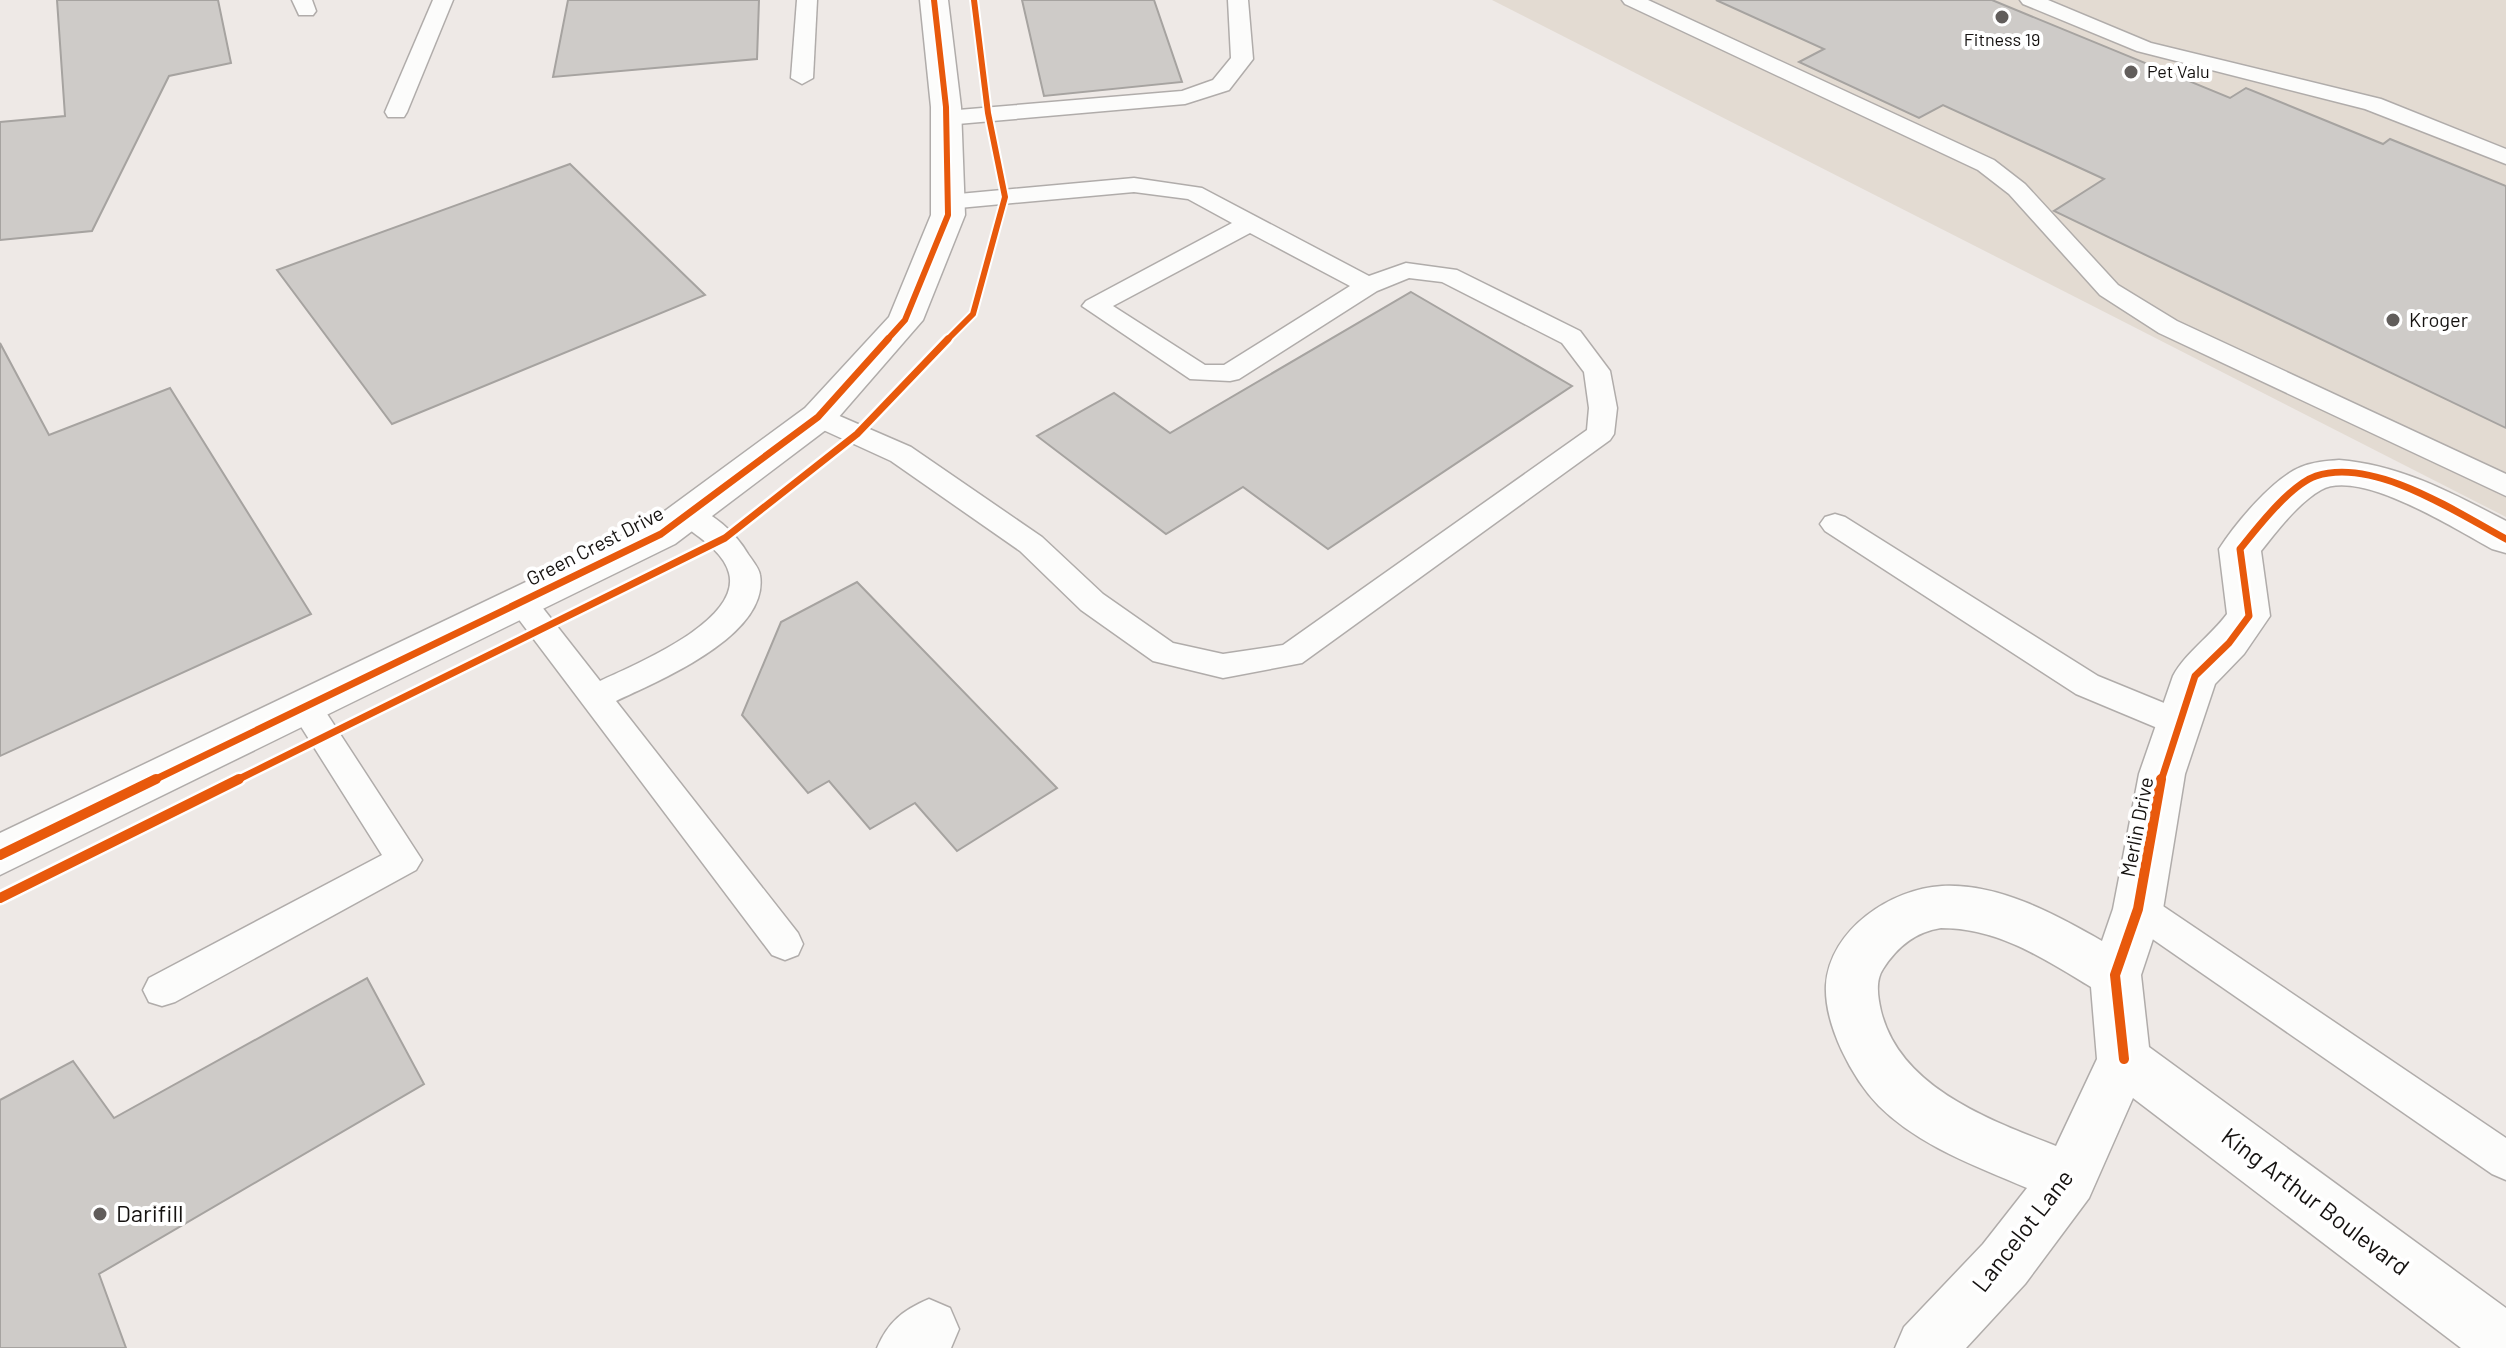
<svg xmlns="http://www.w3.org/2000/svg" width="2506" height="1348" font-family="Barlow,sans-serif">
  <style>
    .built { fill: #e3dbd2 }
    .building { fill: #cecbc8; stroke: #a6a3a0; stroke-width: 2 }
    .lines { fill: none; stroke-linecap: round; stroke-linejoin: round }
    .service-casing { stroke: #b0acaa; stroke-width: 3 }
    .minor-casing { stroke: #b0acaa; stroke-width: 3 }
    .service { fill: #fcfcfb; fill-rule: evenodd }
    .minor { fill: #fcfcfb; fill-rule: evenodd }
    .cycleway-far2-casing { stroke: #fff; stroke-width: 10 }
    .cycleway-far1-casing { stroke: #fff; stroke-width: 12 }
    .cycleway-casing { stroke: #fff; stroke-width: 15 }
    .cycleway-far2 { stroke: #e8590c; stroke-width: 6 }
    .cycleway-far1 { stroke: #e8590c; stroke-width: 7 }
    .cycleway { stroke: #e8590c; stroke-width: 10 }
    .poi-dot { fill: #615d5b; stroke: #fff; stroke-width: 3 }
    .labels { text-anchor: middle; stroke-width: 8; stroke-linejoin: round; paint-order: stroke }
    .far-poi-label { font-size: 18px; fill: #151210; stroke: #fff }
    .poi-label { font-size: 20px; fill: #151210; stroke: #fff; text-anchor: start }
    .street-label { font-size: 20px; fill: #151210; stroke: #fff }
    .near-street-label { font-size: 24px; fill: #151210; stroke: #fff }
    .near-poi-label { font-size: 24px; fill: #151210; stroke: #fff; text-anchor: start }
  </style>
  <rect width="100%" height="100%" fill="#eee9e6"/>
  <path class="built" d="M1492 0H2506V517L2085 302Z"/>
  <g class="building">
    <path d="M57 0H218L231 63 169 76 92 231 0 240V122L65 116Z"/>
    <path d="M568 0H759L757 59 553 77Z"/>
    <path d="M1022 0H1154L1182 82 1044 96Z"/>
    <path d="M1716 0H1992L2230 98 2246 88 2383 144 2390 139 2506 186V428L2054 211 2104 179 1943 105 1919 118 1799 62 1824 49Z"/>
    <path d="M570 164 705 295 392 424 277 270Z"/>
    <path d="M1411 292 1572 386 1328 549 1243 487 1166 534 1037 436 1114 393 1170 433Z"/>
    <path d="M0 343 49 435 170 388 311 614 0 756Z"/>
    <path d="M857 582 1057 788 957 851 915 803 870 829 829 781 808 793 742 715 781 622Z"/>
    <path d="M367 978 424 1084 99 1274 126 1348H0V1100L73 1061 114 1118Z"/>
  </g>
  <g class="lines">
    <g class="service-casing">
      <g id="service">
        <path d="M292 0H312L316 11 313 15H299Z"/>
        <path d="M433 0H453L407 112 404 117H388L385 112Z"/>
        <path d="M797 0H817L813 78 802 84 791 78Z"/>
        <path d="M1228 0H1248L1253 59 1229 90 1185 104 946 125 935 118 946 111 1182 91 1213 80 1231 58Z"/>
        <path d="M1622 0H1648L1994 160 2025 184 2118 285 2177 321 2506 474V496L2159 333 2100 295 2009 194 1978 170 1625 4Z"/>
        <path d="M2020 0H2048L2151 43 2381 99 2506 149V164L2365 109 2137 51 2023 4Z"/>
        <path d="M1134 178 1202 188 1369 276 1406 263 1457 270 1580 331 1610 371 1617 408 1614 434 1610 440 1302 663 1223 678 1153 661 1081 610 1020 551 891 461 808 423 804 417 808 411 818 408 828 411 911 447 1042 537 1103 594 1173 643 1223 654 1283 645 1587 430 1589 408 1584 372 1562 343 1442 282 1409 278 1377 291 1239 379 1230 381 1190 379 1082 306 1086 301 1232 223 1188 199 1134 192 948 209 940 207 936 202 940 197 948 195ZM1250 233 1350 286 1224 365H1205L1113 306Z"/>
        <path d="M688 504C711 511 736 533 748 554 752 560 759 568 760 575 770 635 659 681 616 701L798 933 803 944 798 955 785 960 772 955 505 601 509 593 520 590 531 593 600 681C634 665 742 621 729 573 723 550 695 535 678 521L673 514 678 507Z"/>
        <path d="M1835 514 1845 517 2098 676 2191 714 2195 723 2191 732 2179 736 2167 732 2076 694 1825 531 1820 524 1825 517Z"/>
        <path d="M304 694 316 697 422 860 416 870 175 1002 162 1006 149 1002 143 990 149 978 382 855 288 706 292 697Z"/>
        <path d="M2138 894 2151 898 2506 1138V1180L2492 1174 2125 920 2120 909 2125 898Z"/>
      </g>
    </g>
    <g class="minor-casing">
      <g id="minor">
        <path d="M920 0H948L961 107 965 215 923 320 831 426 675 544 0 875V833L647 524 805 408 889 317 931 215V107Z"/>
        <path d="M2339 460C2401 465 2452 493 2506 521V553L2492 549C2457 530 2360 468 2321 490 2298 503 2278 530 2261 551L2270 616 2244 654 2215 684 2185 774 2163 909 2141 975 2149 1047 2506 1308V1348H2461L2133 1098 2089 1198 2025 1284 1966 1348H1895L1904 1327 1983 1244 2027 1188C1976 1166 1919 1146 1879 1106 1852 1078 1824 1025 1826 985 1830 929 1891 889 1942 886 1998 883 2055 914 2102 941L2113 909 2139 774 2173 676C2186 652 2211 636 2227 614L2219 549C2235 524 2273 478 2301 467 2313 462 2326 461 2339 460ZM1941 928C1998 928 2043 958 2091 987L2097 1059 2056 1146C1990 1120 1900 1088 1881 1011 1878 998 1875 981 1883 969 1897 947 1915 932 1941 928Z"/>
        <path d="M929 1299 950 1308 959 1329 951 1348H877C888 1322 903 1310 929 1299Z"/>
      </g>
    </g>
    <use href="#service" class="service"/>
    <use href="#minor" class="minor"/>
    <g class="cycleway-far2-casing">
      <g id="cycleway-far2">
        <path d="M886 341 905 320 948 215 946 107 934 0"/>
        <path d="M946 341 973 314 1005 197 988 113 974 0"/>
      </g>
    </g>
    <g class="cycleway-far1-casing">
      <g id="cycleway-far1">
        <path d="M152 781 661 534 818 417 888 339"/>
        <path d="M235 781 725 538 857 434 948 339"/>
        <path d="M2161 781 2195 676 2229 643 2249 616 2240 549C2257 528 2290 485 2316 476 2374 457 2456 512 2506 539"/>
      </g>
    </g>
    <g class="cycleway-casing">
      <g id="cycleway">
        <path d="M0 855 156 779"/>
        <path d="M0 898 239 779"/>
        <path d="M2124 1059 2115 975 2138 909 2161 779"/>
      </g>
    </g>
    <use href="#cycleway-far2" class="cycleway-far2"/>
    <use href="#cycleway-far1" class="cycleway-far1"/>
    <use href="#cycleway" class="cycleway"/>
  </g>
  <g class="poi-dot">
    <circle cx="2002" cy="17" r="8"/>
    <circle cx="2131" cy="72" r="8"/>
    <circle cx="2393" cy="320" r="8"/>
    <circle cx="100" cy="1214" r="8"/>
  </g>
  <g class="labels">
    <g class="far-poi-label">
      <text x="2002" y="46">Fitness 19</text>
      <text x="2147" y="78" text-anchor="start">Pet Valu</text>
    </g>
    <g class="poi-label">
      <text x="2409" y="327">Kroger</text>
    </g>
    <g class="street-label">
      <text transform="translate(595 546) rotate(-27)" y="7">Green Crest Drive</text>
      <text transform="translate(2137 827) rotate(-79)" y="7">Merlin Drive</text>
    </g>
    <g class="near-street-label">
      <text transform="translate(2315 1202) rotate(37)" y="8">King Arthur Boulevard</text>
      <text transform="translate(2023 1231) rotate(-52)" y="8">Lancelot Lane</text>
    </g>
    <g class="near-poi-label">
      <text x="116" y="1222">Darifill</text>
    </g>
  </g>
</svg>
